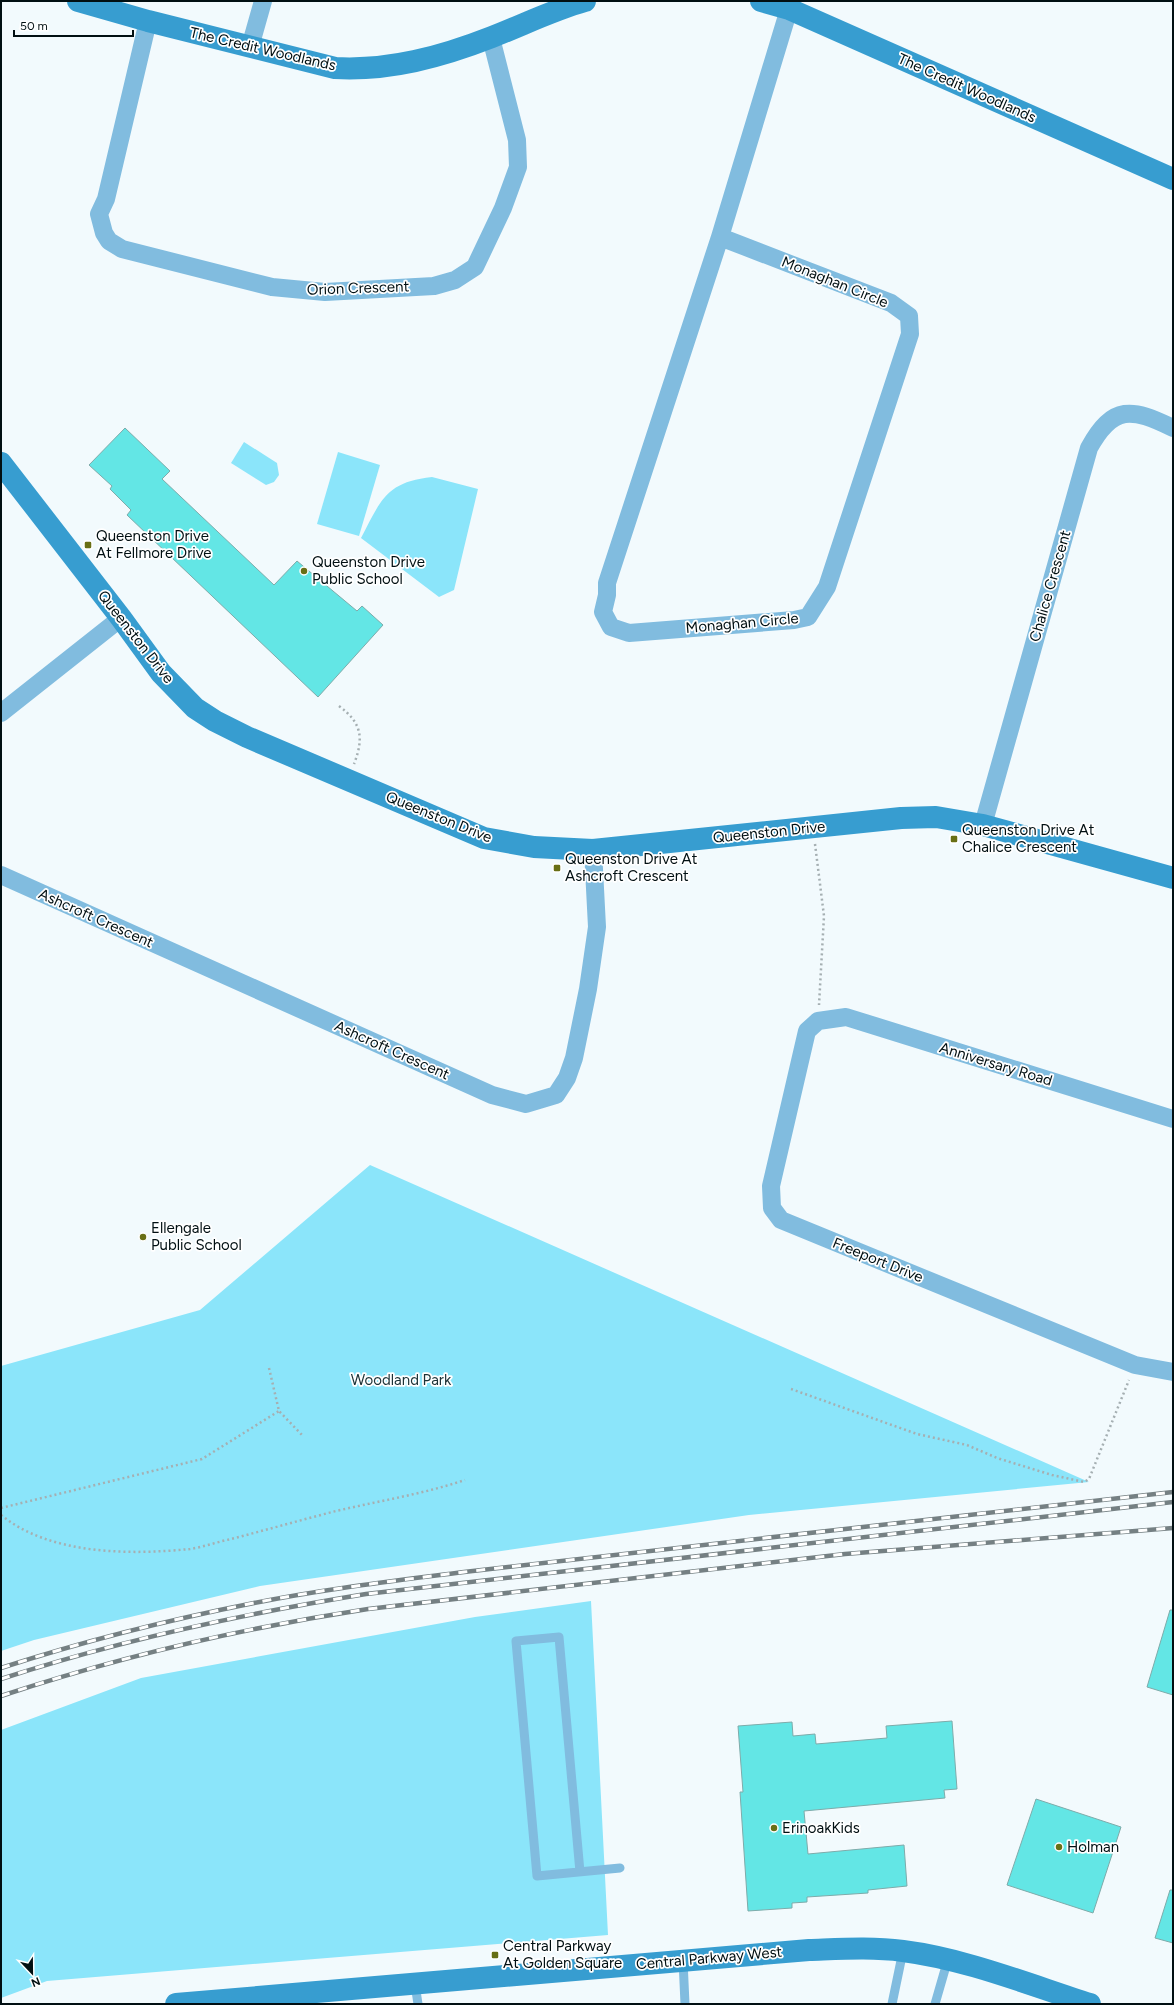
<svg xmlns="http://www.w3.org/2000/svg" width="1174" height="2005" font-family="Figtree,sans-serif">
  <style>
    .green { fill: #8be5fa }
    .building { fill: #63e6e5; stroke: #7eabaa }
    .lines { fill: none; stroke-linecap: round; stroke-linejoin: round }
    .path { stroke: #a5afb2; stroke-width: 2.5; stroke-dasharray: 2 3; stroke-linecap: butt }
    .lane { stroke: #81bcdf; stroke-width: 9 }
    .street { stroke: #81bcdf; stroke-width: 18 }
    .secondary { stroke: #379dd0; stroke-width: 22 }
    .rail-casing { stroke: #758083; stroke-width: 4.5 }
    .rail { stroke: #fff; stroke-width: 3; stroke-dasharray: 9; stroke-linecap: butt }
    .poi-dot { fill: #686f15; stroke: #fff; stroke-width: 1.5 }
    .labels { text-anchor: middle; stroke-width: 3.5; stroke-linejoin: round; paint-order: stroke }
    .street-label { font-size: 15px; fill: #010f12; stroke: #fff }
    .poi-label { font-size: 15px; fill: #010f12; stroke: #fff; text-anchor: start }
    .park-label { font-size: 15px; fill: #1c3237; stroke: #fff }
  </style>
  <rect width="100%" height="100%" fill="#f2fafd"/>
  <g class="green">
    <path d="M244 442 277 463 279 475 274 482 266 485 231 463Z"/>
    <path d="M338 452 380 465 359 536 317 524Z"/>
    <path d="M432 477 478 489 454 590 439 597 361 538C381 500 386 482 432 477Z"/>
    <path d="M370 1165 1089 1482 749 1515 260 1586 34 1640 1 1651V1366L200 1310Z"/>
    <path d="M591 1601 608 1935 47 1981 1 1998V1730L141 1678 475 1617Z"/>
  </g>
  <g class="building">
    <path d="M125 428 170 471 162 479 274 585 297 561 357 611 362 606 383 625 318 697 127 515 131 510 110 489 112 486 89 465Z"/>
    <path d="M1170 1610H1173V1695L1147 1687Z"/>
    <path d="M952 1721 957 1789 944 1790 945 1798 804 1811 808 1854 904 1845 907 1886 868 1890V1893L807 1897V1902L792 1903V1908L748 1911 740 1792H743L738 1726 792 1722 793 1736 815 1734 816 1744 887 1738 886 1726Z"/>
    <path d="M1036 1799 1121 1827 1093 1913 1007 1885Z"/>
    <path d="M1170 1890H1173V1943L1155 1938Z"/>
  </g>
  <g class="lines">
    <g class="path">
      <path d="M339 706C362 723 364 738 354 764"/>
      <path d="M815 844 824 916 819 1005"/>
      <path d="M269 1368 279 1411 302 1435"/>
      <path d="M791 1389 917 1434 967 1445 997 1458 1052 1475 1084 1482 1089 1479 1129 1380"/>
      <path d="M1 1508 202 1459 279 1411"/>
      <path d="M1 1515C50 1555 130 1555 190 1549 203 1547 217 1542 231 1539 266 1530 301 1520 336 1511 379 1501 423 1494 465 1480"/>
    </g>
    <g class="lane">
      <path d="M580 1872 559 1637 516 1641 537 1876 620 1868"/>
      <path d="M683 1960 685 2004"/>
      <path d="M415 1984 418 2004"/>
      <path d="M892 2004 903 1951"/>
      <path d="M935 2004 948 1959"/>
    </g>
    <g class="street">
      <path d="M148 21 106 199 99 214 104 233 109 241 122 249 272 287 325 292 434 286 455 280 475 267 503 208 518 167 517 140 491 38"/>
      <path d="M250 47 263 1"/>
      <path d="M720 237 891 303 909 316 910 334 827 587 808 617 794 620 629 633 611 627 603 612 607 595V583L720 237 789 9"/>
      <path d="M1 713 121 618"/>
      <path d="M983 825 1089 448C1113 404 1132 408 1173 428"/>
      <path d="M1 875 492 1095 526 1104 556 1095 567 1078 574 1058 588 989 597 927 593 850"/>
      <path d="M1173 1119 846 1017 818 1021 807 1031 771 1186 772 1208 781 1220 1135 1365 1173 1372"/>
    </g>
    <g class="secondary">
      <path d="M78 1 148 21 335 68C389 71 441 57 492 37 523 25 553 10 585 1"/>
      <path d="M761 1 789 9 1173 179"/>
      <path d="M1 463 121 618 161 673 195 708 215 721 247 737 484 838 534 847 593 850 901 818 936 817 983 825 1173 878"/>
      <path d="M176 2004 809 1950C841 1949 872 1947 903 1951 966 1959 1030 1985 1090 2004"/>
    </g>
    <g class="rail-casing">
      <g id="rail">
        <path d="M1 1668C84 1641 168 1620 254 1603 323 1589 394 1581 464 1572L1173 1492"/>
        <path d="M1 1679C120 1640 242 1614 366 1594L1173 1502"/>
        <path d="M1 1696C121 1656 243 1628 368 1609L845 1554 1173 1528"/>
      </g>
    </g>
    <use href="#rail" class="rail"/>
  </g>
  <g class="poi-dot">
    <rect x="84" y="541" width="8" height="8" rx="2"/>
    <circle cx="304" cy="571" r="4"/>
    <rect x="950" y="835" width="8" height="8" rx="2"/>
    <rect x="553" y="864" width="8" height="8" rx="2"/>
    <circle cx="143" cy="1237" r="4"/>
    <circle cx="774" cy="1828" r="4"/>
    <circle cx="1059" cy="1847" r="4"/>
    <rect x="491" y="1951" width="8" height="8" rx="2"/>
  </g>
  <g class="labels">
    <g class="street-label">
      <text transform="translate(263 49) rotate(13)" y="5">The Credit Woodlands</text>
      <text transform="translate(967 88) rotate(24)" y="5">The Credit Woodlands</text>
      <text transform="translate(835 282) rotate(22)" y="5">Monaghan Circle</text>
      <text transform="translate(358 288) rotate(-2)" y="5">Orion Crescent</text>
      <text transform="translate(1050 586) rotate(-74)" y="5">Chalice Crescent</text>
      <text transform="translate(742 623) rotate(-5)" y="5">Monaghan Circle</text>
      <text transform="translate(136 637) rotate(52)" y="5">Queenston Drive</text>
      <text transform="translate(439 817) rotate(22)" y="5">Queenston Drive</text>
      <text transform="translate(769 832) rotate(-6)" y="5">Queenston Drive</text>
      <text transform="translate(96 918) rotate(24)" y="5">Ashcroft Crescent</text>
      <text transform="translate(392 1050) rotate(24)" y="5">Ashcroft Crescent</text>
      <text transform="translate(996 1064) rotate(17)" y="5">Anniversary Road</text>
      <text transform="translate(878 1260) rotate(22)" y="5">Freeport Drive</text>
      <text transform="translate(709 1958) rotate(-5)" y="5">Central Parkway West</text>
    </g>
    <g class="poi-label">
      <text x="96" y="541">Queenston Drive<tspan x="96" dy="17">At Fellmore Drive</tspan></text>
      <text x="312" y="567">Queenston Drive<tspan x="312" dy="17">Public School</tspan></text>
      <text x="962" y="835">Queenston Drive At<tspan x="962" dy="17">Chalice Crescent</tspan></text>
      <text x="565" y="864">Queenston Drive At<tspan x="565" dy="17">Ashcroft Crescent</tspan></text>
      <text x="151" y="1233">Ellengale<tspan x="151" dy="17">Public School</tspan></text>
      <text x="782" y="1833">ErinoakKids</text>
      <text x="1067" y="1852">Holman</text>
      <text x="503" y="1951">Central Parkway<tspan x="503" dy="17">At Golden Square</tspan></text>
    </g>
    <g class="park-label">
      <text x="401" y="1385">Woodland Park</text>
    </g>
  </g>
  <rect width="1174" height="2005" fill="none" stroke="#010f12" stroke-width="4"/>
  <g transform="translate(32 1973) rotate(158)" stroke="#ffffff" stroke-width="3" paint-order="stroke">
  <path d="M0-3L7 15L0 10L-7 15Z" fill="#010f12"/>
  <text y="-6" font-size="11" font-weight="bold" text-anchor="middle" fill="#010f12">N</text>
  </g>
  <path d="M14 30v6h119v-6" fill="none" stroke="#010f12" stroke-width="2"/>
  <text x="20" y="30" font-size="12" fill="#010f12" stroke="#ffffff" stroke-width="3" paint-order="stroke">50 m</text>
</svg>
